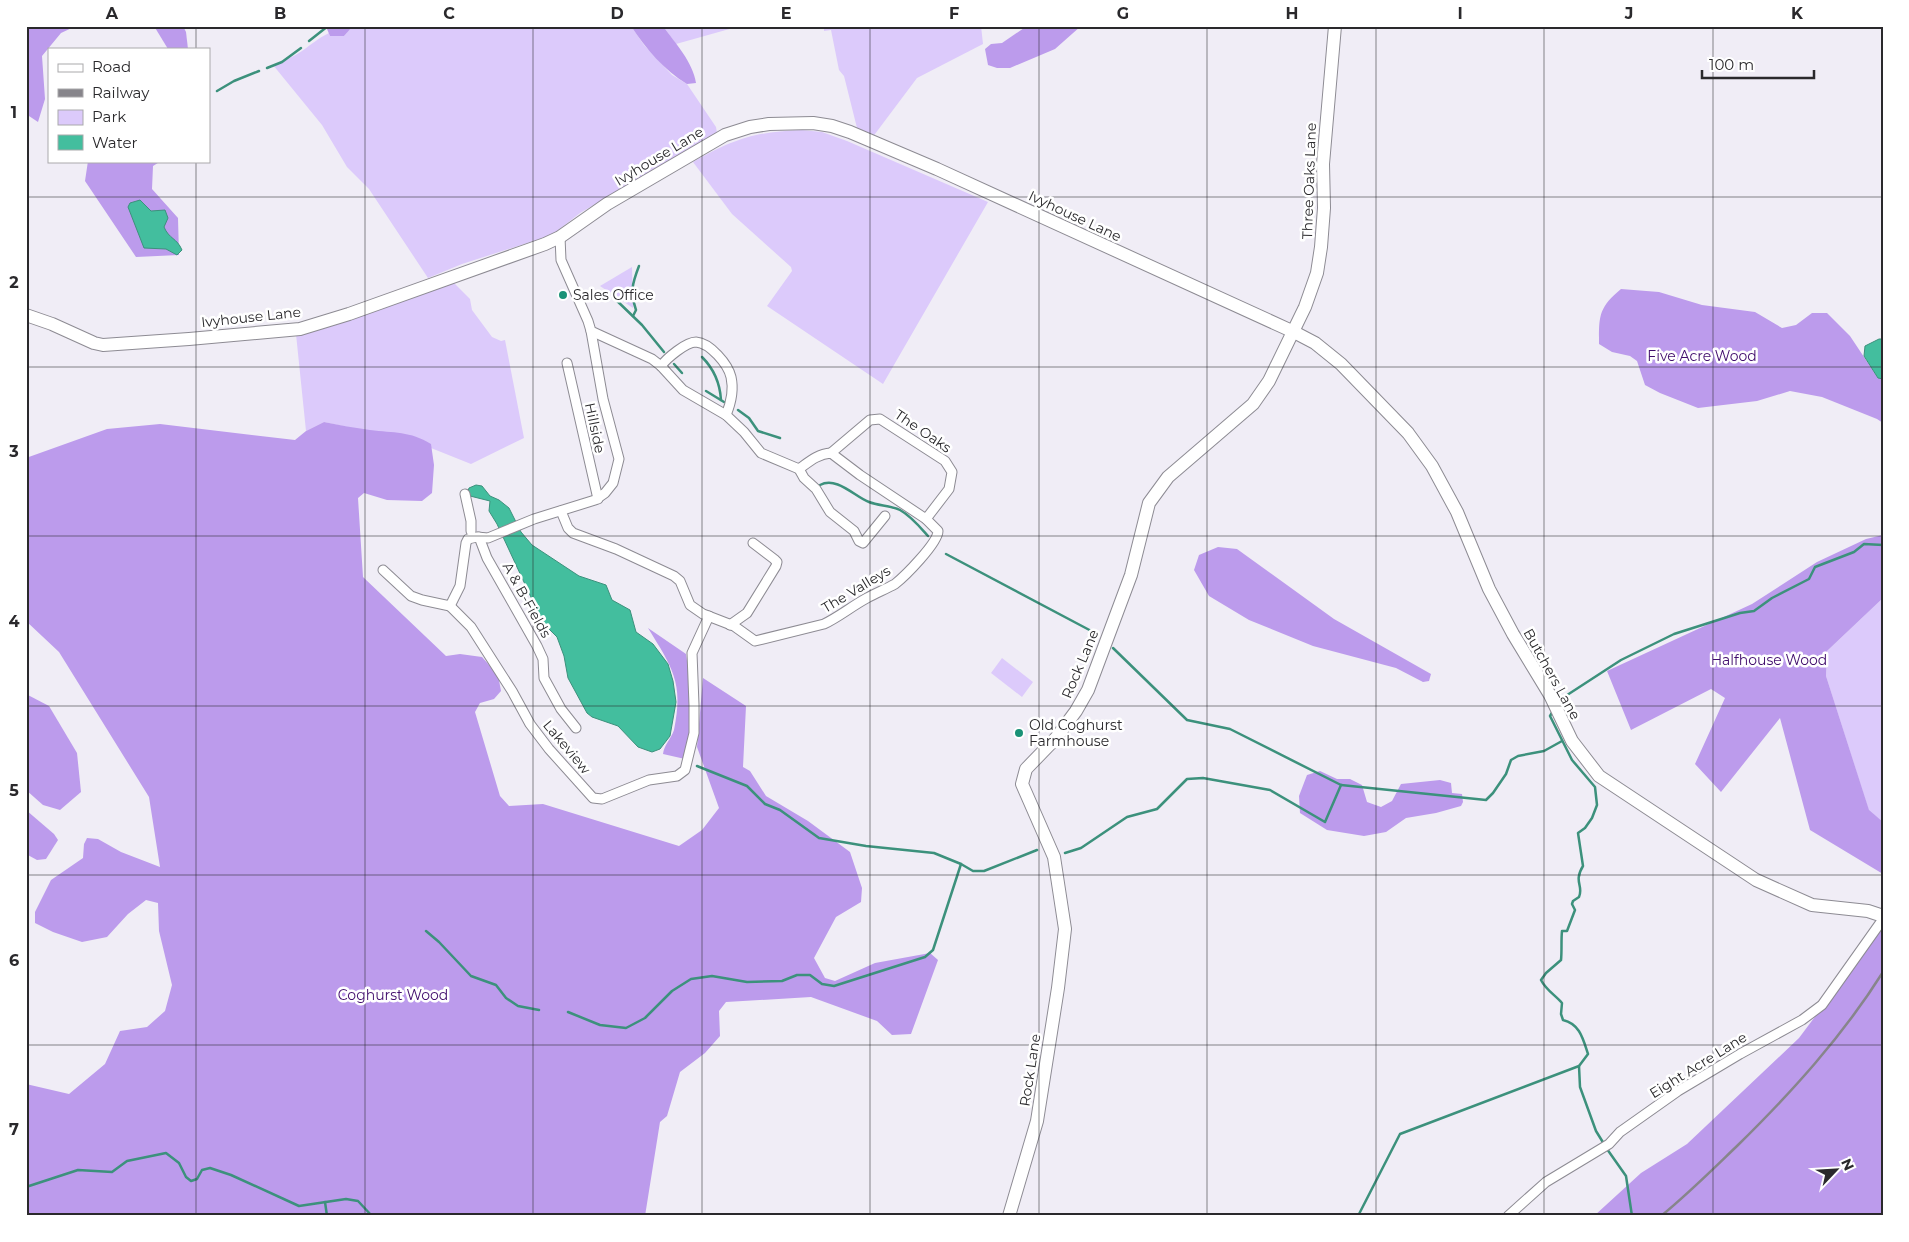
<svg xmlns="http://www.w3.org/2000/svg" width="1909" height="1242" font-family="Montserrat,sans-serif">
  <style>
    .green { fill: #dccafb }
    .forest { fill: #bc9bec }
    .water { fill: #43be9e; stroke: #3c917c }
    .lines { fill: none; stroke-linecap: round; stroke-linejoin: round }
    .stream { stroke: #3c917c; stroke-width: 2.5 }
    .street-casing { stroke: #8d8b93; stroke-width: 11 }
    .secondary-casing { stroke: #8d8b93; stroke-width: 14 }
    .street { stroke: #fff; stroke-width: 9 }
    .secondary { stroke: #fff; stroke-width: 12 }
    .rail { stroke: #87858b; stroke-width: 2.5 }
    .grid { fill: none; stroke: #2a292c; stroke-width: 1; stroke-opacity: 0.55 }
    .poi-dot { fill: #1a9277; stroke: #fff; stroke-width: 2 }
    .labels { text-anchor: middle; stroke-width: 5; stroke-linejoin: round; paint-order: stroke }
    .street-label { font-size: 14px; fill: #2a292c; stroke: #fff }
    .poi-label { font-size: 14px; fill: #2a292c; stroke: #fff; text-anchor: start }
    .park-label { font-size: 14px; fill: #400c6c; stroke: #fff }
    .neatline { fill: none; stroke: #2a292c; stroke-width: 2 }
    .grid-label { font-size: 16px; text-anchor: middle; font-weight: bold; fill: #2a292c }
  </style>
  <rect width="100%" height="100%" fill="#f0edf6"/>
  <g class="green">
    <path d="M353 26H631L644 45 672 75 687 84 716 127 717 133 580 213 552 235 462 264 428 278 369 189 347 167 322 125 273 65C283 61 293 57 302 51 312 44 317 39 329 33L330 36H344Z"/>
    <path d="M663 26H730L733 28 676 44Z"/>
    <path d="M819 26H981L983 44 917 78 872 138 858 132 844 76 839 70 831 30 824 31V27L820 28Z"/>
    <path d="M802 130 822 132 847 141 988 202 883 384 767 306 792 271 791 267 732 214 693 162C734 139 754 132 802 130Z"/>
    <path d="M632 267 633 308 600 286Z"/>
    <path d="M453 282 470 299 472 310 492 337 501 341 505 340 524 438 471 464 416 442 324 422 306 431 296 334Z"/>
    <path d="M1883 598V822L1869 811 1826 676 1827 651Z"/>
    <path d="M1002 658 1033 682 1022 697 991 673Z"/>
  </g>
  <g class="forest">
    <path d="M26 26H76L61 33 42 56 45 99 38 122 26 114Z"/>
    <path d="M154 26H183L186 32 188 49H168Z"/>
    <path d="M329 26H353L344 36H330L327 29Z"/>
    <path d="M631 26H663C675 43 693 62 696 83L687 84C664 70 646 49 631 26Z"/>
    <path d="M1027 26H1081L1055 49 1010 68H997L988 65 985 49 991 44 1002 43Z"/>
    <path d="M88 161H161L153 166 152 189 178 218 179 255 136 257 85 181Z"/>
    <path d="M1621 289 1659 292 1702 305 1755 312 1782 328 1796 325 1812 313H1827L1850 336 1878 378 1883 379V423L1877 419 1822 397 1790 391 1757 401 1698 408 1660 393 1645 385 1637 361 1630 356 1612 352 1599 344C1599 317 1598 308 1621 289Z"/>
    <path d="M324 422C339 425 355 428 370 430 394 433 410 431 431 444L434 465 432 493 422 501 387 500 364 493 358 498 363 577 446 656 460 654 482 657 498 675 501 691 494 699 480 703 475 712 500 796 509 806 543 804 679 846 702 830 719 808 697 747 703 678 746 706 743 767 750 771 766 796 808 821 850 852 862 888 861 902 836 917 814 958 825 978 835 981 875 963 930 953 938 960 911 1034 892 1035 877 1021 811 997 726 1002 719 1011 720 1036 705 1053 680 1072 667 1116 660 1122 645 1216H26V1084L69 1094 105 1064 120 1031 147 1027 165 1011 172 985 159 931 158 903 146 900 128 914 107 937 82 942 53 932 35 923V912L51 880 83 858 84 844 87 838 98 839 121 852 160 867 149 797 59 652 26 621V458L107 429 160 424 295 440 306 431Z"/>
    <path d="M1883 535V598L1827 651 1826 676 1869 810 1883 822V874L1810 830 1780 718 1721 792 1695 764 1725 698 1711 689 1631 730 1607 671 1752 604 1817 562 1866 539Z"/>
    <path d="M1218 547 1237 549 1334 619 1431 674 1429 681 1423 682 1396 668 1313 646 1249 620 1209 596 1194 570 1199 555Z"/>
    <path d="M648 628 686 654 695 714 685 759 663 754C664 745 671 739 674 730 684 683 672 667 648 628Z"/>
    <path d="M26 694 49 706 77 753 81 792 60 810 43 805 26 790Z"/>
    <path d="M1320 771 1337 779H1350L1362 785 1367 802 1381 807 1392 801 1401 784 1440 780 1451 783 1452 793 1462 794 1463 802 1461 806 1436 813 1406 818 1386 832 1364 836 1327 830 1300 813 1299 796 1307 775Z"/>
    <path d="M26 810 54 834 58 840 46 859 37 860 26 854Z"/>
    <path d="M1883 926V1216H1594L1641 1173 1687 1144 1799 1038Z"/>
  </g>
  <g class="water">
    <path d="M140 200 151 211 165 210 168 218 164 227C169 239 177 238 182 250L177 255 166 249 144 248 128 207 130 203Z"/>
    <path d="M1879 339H1883V379L1878 378 1864 356 1865 346Z"/>
    <path d="M476 485 482 486 490 496 499 500 509 508 521 532 532 545 579 576 606 585 612 600 630 610 636 632 653 644 668 664 673 681 676 702 670 736 660 749 652 752 638 747 618 726 592 717 587 713 568 678 564 656 557 637 543 623 497 524 489 511 490 501 470 496 467 494 469 488Z"/>
  </g>
  <g class="lines">
    <g class="stream">
      <path d="M309 41 328 26"/>
      <path d="M267 68 282 62 301 48"/>
      <path d="M217 91 234 81 259 71"/>
      <path d="M613 297 642 325 664 352"/>
      <path d="M633 316 636 310C630 292 632 284 639 266"/>
      <path d="M702 357C714 369 720 383 721 400"/>
      <path d="M674 364 682 373"/>
      <path d="M706 391 724 402"/>
      <path d="M738 410 749 418 758 431 780 438"/>
      <path d="M820 485C837 476 855 497 869 502 879 506 890 505 900 510 911 516 920 527 928 536"/>
      <path d="M946 554 1097 634"/>
      <path d="M1113 648 1187 720 1230 729 1341 785 1486 800 1493 793 1506 774 1511 760 1518 756 1544 751 1562 741"/>
      <path d="M1558 702 1561 699 1621 660 1674 634 1740 613 1754 611 1772 598 1809 579 1815 567 1854 552 1864 544 1883 545"/>
      <path d="M697 766 747 786 765 804 780 810 819 838 866 846 934 853 961 864 973 871H984L1037 850"/>
      <path d="M1065 853 1081 848 1127 817 1157 809 1187 779 1203 778 1270 790 1325 822 1341 785"/>
      <path d="M426 931 439 942 471 976 496 985 506 998 518 1006 539 1010"/>
      <path d="M568 1012 600 1025 626 1028 645 1018 672 991 691 979 712 976 747 982 782 981 797 975H810L822 984 834 986 925 957 933 950 961 864"/>
      <path d="M1579 1066 1580 1087 1596 1131 1604 1144"/>
      <path d="M1607 1149 1626 1176 1632 1216"/>
      <path d="M26 1187 78 1170 112 1172 127 1161 166 1153 179 1163 186 1177 191 1181 197 1179 202 1170 210 1168 231 1175 299 1206 346 1199 358 1201 372 1216"/>
      <path d="M325 1202 327 1216"/>
      <path d="M402 1216H403"/>
      <path d="M1358 1216 1400 1134 1579 1066 1588 1054C1583 1039 1580 1024 1563 1020L1561 1014 1562 1003C1555 995 1546 990 1541 980L1546 973 1561 960C1562 951 1561 940 1562 931H1567L1575 910 1572 904 1573 901 1579 897C1584 886 1573 882 1583 866L1578 833 1585 828 1592 818 1597 805 1595 787 1572 760 1550 716 1553 711"/>
    </g>
    <g class="street-casing">
      <g id="street">
        <path d="M560 237 561 260 588 321 591 331 652 359 661 366 683 390 726 415 744 432 761 453 799 469C810 461 818 454 831 453L860 475 926 519 938 531C938 543 905 576 895 584 886 589 876 593 867 598 852 606 839 617 824 624L755 641 734 626 703 614 690 605 680 581 674 576 616 549 573 533 568 528 561 511"/>
        <path d="M567 363 598 499"/>
        <path d="M661 366C667 358 686 342 696 342 710 343 728 364 731 377 734 390 731 403 726 415"/>
        <path d="M831 453 870 420 880 419 945 461 952 472 949 489 926 519"/>
        <path d="M799 469 804 478 816 489 830 512 854 531 859 541 863 543 885 516"/>
        <path d="M465 494 471 521V531"/>
        <path d="M479 537 487 558 537 646 543 659 544 678 561 709 576 728"/>
        <path d="M383 570 411 596 422 600 450 606 460 586 466 543 468 539 477 537 488 538 534 519 595 500 605 493 613 483 619 459 603 399 591 331"/>
        <path d="M450 606 471 627 512 691 530 724 549 749 593 798 602 799 649 780 677 776 685 770 694 733V705L692 653 709 616"/>
        <path d="M730 625 747 613 776 566 777 562 774 559 753 543"/>
        <path d="M1508 1216 1546 1182 1609 1144 1620 1132 1678 1091 1740 1054 1802 1020 1822 1005 1883 919"/>
      </g>
    </g>
    <g class="secondary-casing">
      <g id="secondary">
        <path d="M26 315 52 324 94 343 103 345 189 339 300 329 349 314 545 244 560 237 607 204 725 135 750 127 769 124 813 123 832 126 850 132 937 169 1294 332 1315 343 1341 364 1408 433 1432 466 1457 512 1489 589 1513 634 1550 695 1572 741 1599 776 1756 880 1812 905 1868 911 1883 916"/>
        <path d="M1009 1216 1037 1121 1058 988 1065 929 1054 857 1022 784 1026 769 1056 738 1076 711 1088 690 1131 575 1149 503 1168 477 1253 404 1269 381 1305 307 1317 273 1321 247 1324 208 1323 164 1335 26"/>
      </g>
    </g>
    <use href="#street" class="street"/>
    <use href="#secondary" class="secondary"/>
    <path class="rail" d="M1661 1216C1688 1194 1712 1170 1737 1146 1791 1093 1842 1037 1883 972"/>
  </g>
  <path class="grid" d="M196 26V49M365 26V1216M533 26V1216M702 26V1216M870 26V1216M1039 26V1216M1207 26V1216M1376 26V1216M1544 26V1216M1713 26V1216M196 161V1216M26 197H1883M26 367H1883M26 536H1883M26 706H1883M26 875H1883M26 1045H1883"/>
  <g class="poi-dot">
    <circle cx="563" cy="295" r="5"/>
    <circle cx="1019" cy="733" r="5"/>
  </g>
  <g class="labels">
    <g class="street-label">
      <text transform="translate(659 156) rotate(-31)" y="5">Ivyhouse Lane</text>
      <text transform="translate(1309 181) rotate(-88)" y="5">Three Oaks Lane</text>
      <text transform="translate(1075 216) rotate(25)" y="5">Ivyhouse Lane</text>
      <text transform="translate(251 317) rotate(-6)" y="5">Ivyhouse Lane</text>
      <text transform="translate(595 428) rotate(78)" y="5">Hillside</text>
      <text transform="translate(923 431) rotate(34)" y="5">The Oaks</text>
      <text transform="translate(856 589) rotate(-31)" y="5">The Valleys</text>
      <text transform="translate(527 600) rotate(61)" y="5">A &amp; B-Fields</text>
      <text transform="translate(1080 664) rotate(-67)" y="5">Rock Lane</text>
      <text transform="translate(1552 674) rotate(61)" y="5">Butchers Lane</text>
      <text transform="translate(567 747) rotate(50)" y="5">Lakeview</text>
      <text transform="translate(1698 1065) rotate(-32)" y="5">Eight Acre Lane</text>
      <text transform="translate(1030 1070) rotate(-81)" y="5">Rock Lane</text>
    </g>
    <g class="poi-label">
      <text x="573" y="300">Sales Office</text>
      <text x="1029" y="730">Old Coghurst<tspan x="1029" dy="16">Farmhouse</tspan></text>
    </g>
    <g class="park-label">
      <text x="1702" y="361">Five Acre Wood</text>
      <text x="1769" y="665">Halfhouse Wood</text>
      <text x="393" y="1000">Coghurst Wood</text>
    </g>
  </g>
  <rect width="1909" height="1242" fill="none" stroke="#ffffff" stroke-width="55"/>
  <rect x="48" y="48" width="162" height="115" fill="#ffffff" stroke="#aaa9ab"/>
  <rect x="58" y="64" width="25" height="8" fill="#ffffff" stroke="#aaa9ab"/>
  <text x="92" y="72" font-size="15" fill="#2a292c">Road</text>
  <rect x="58" y="89" width="25" height="8" fill="#87858b" stroke="#aaa9ab"/>
  <text x="92" y="98" font-size="15" fill="#2a292c">Railway</text>
  <rect x="58" y="110" width="25" height="15" fill="#dccafb" stroke="#aaa9ab"/>
  <text x="92" y="122" font-size="15" fill="#2a292c">Park</text>
  <rect x="58" y="135" width="25" height="15" fill="#43be9e" stroke="#aaa9ab"/>
  <text x="92" y="148" font-size="15" fill="#2a292c">Water</text>
  <g transform="translate(1836 1170) rotate(65)" stroke="#ffffff" stroke-width="4" paint-order="stroke">
  <path d="M0-4L9 19L0 12L-9 19Z" fill="#2a292c"/>
  <text y="-8" font-size="14" font-weight="bold" text-anchor="middle" fill="#2a292c">N</text>
  </g>
  <path d="M1702 70v8h112v-8" fill="none" stroke="#2a292c" stroke-width="2.5"/>
  <text x="1709" y="70" font-size="15" fill="#2a292c" stroke="#ffffff" stroke-width="4" paint-order="stroke">100 m</text>
  <rect x="28" y="28" width="1854" height="1186" class="neatline"/>
  <g class="grid-label">
    <text x="112" y="19">A</text>
    <text x="280" y="19">B</text>
    <text x="449" y="19">C</text>
    <text x="617" y="19">D</text>
    <text x="786" y="19">E</text>
    <text x="954" y="19">F</text>
    <text x="1123" y="19">G</text>
    <text x="1292" y="19">H</text>
    <text x="1460" y="19">I</text>
    <text x="1629" y="19">J</text>
    <text x="1797" y="19">K</text>
    <text x="14" y="118">1</text>
    <text x="14" y="288">2</text>
    <text x="14" y="457">3</text>
    <text x="14" y="627">4</text>
    <text x="14" y="796">5</text>
    <text x="14" y="966">6</text>
    <text x="14" y="1135">7</text>
  </g>
</svg>
